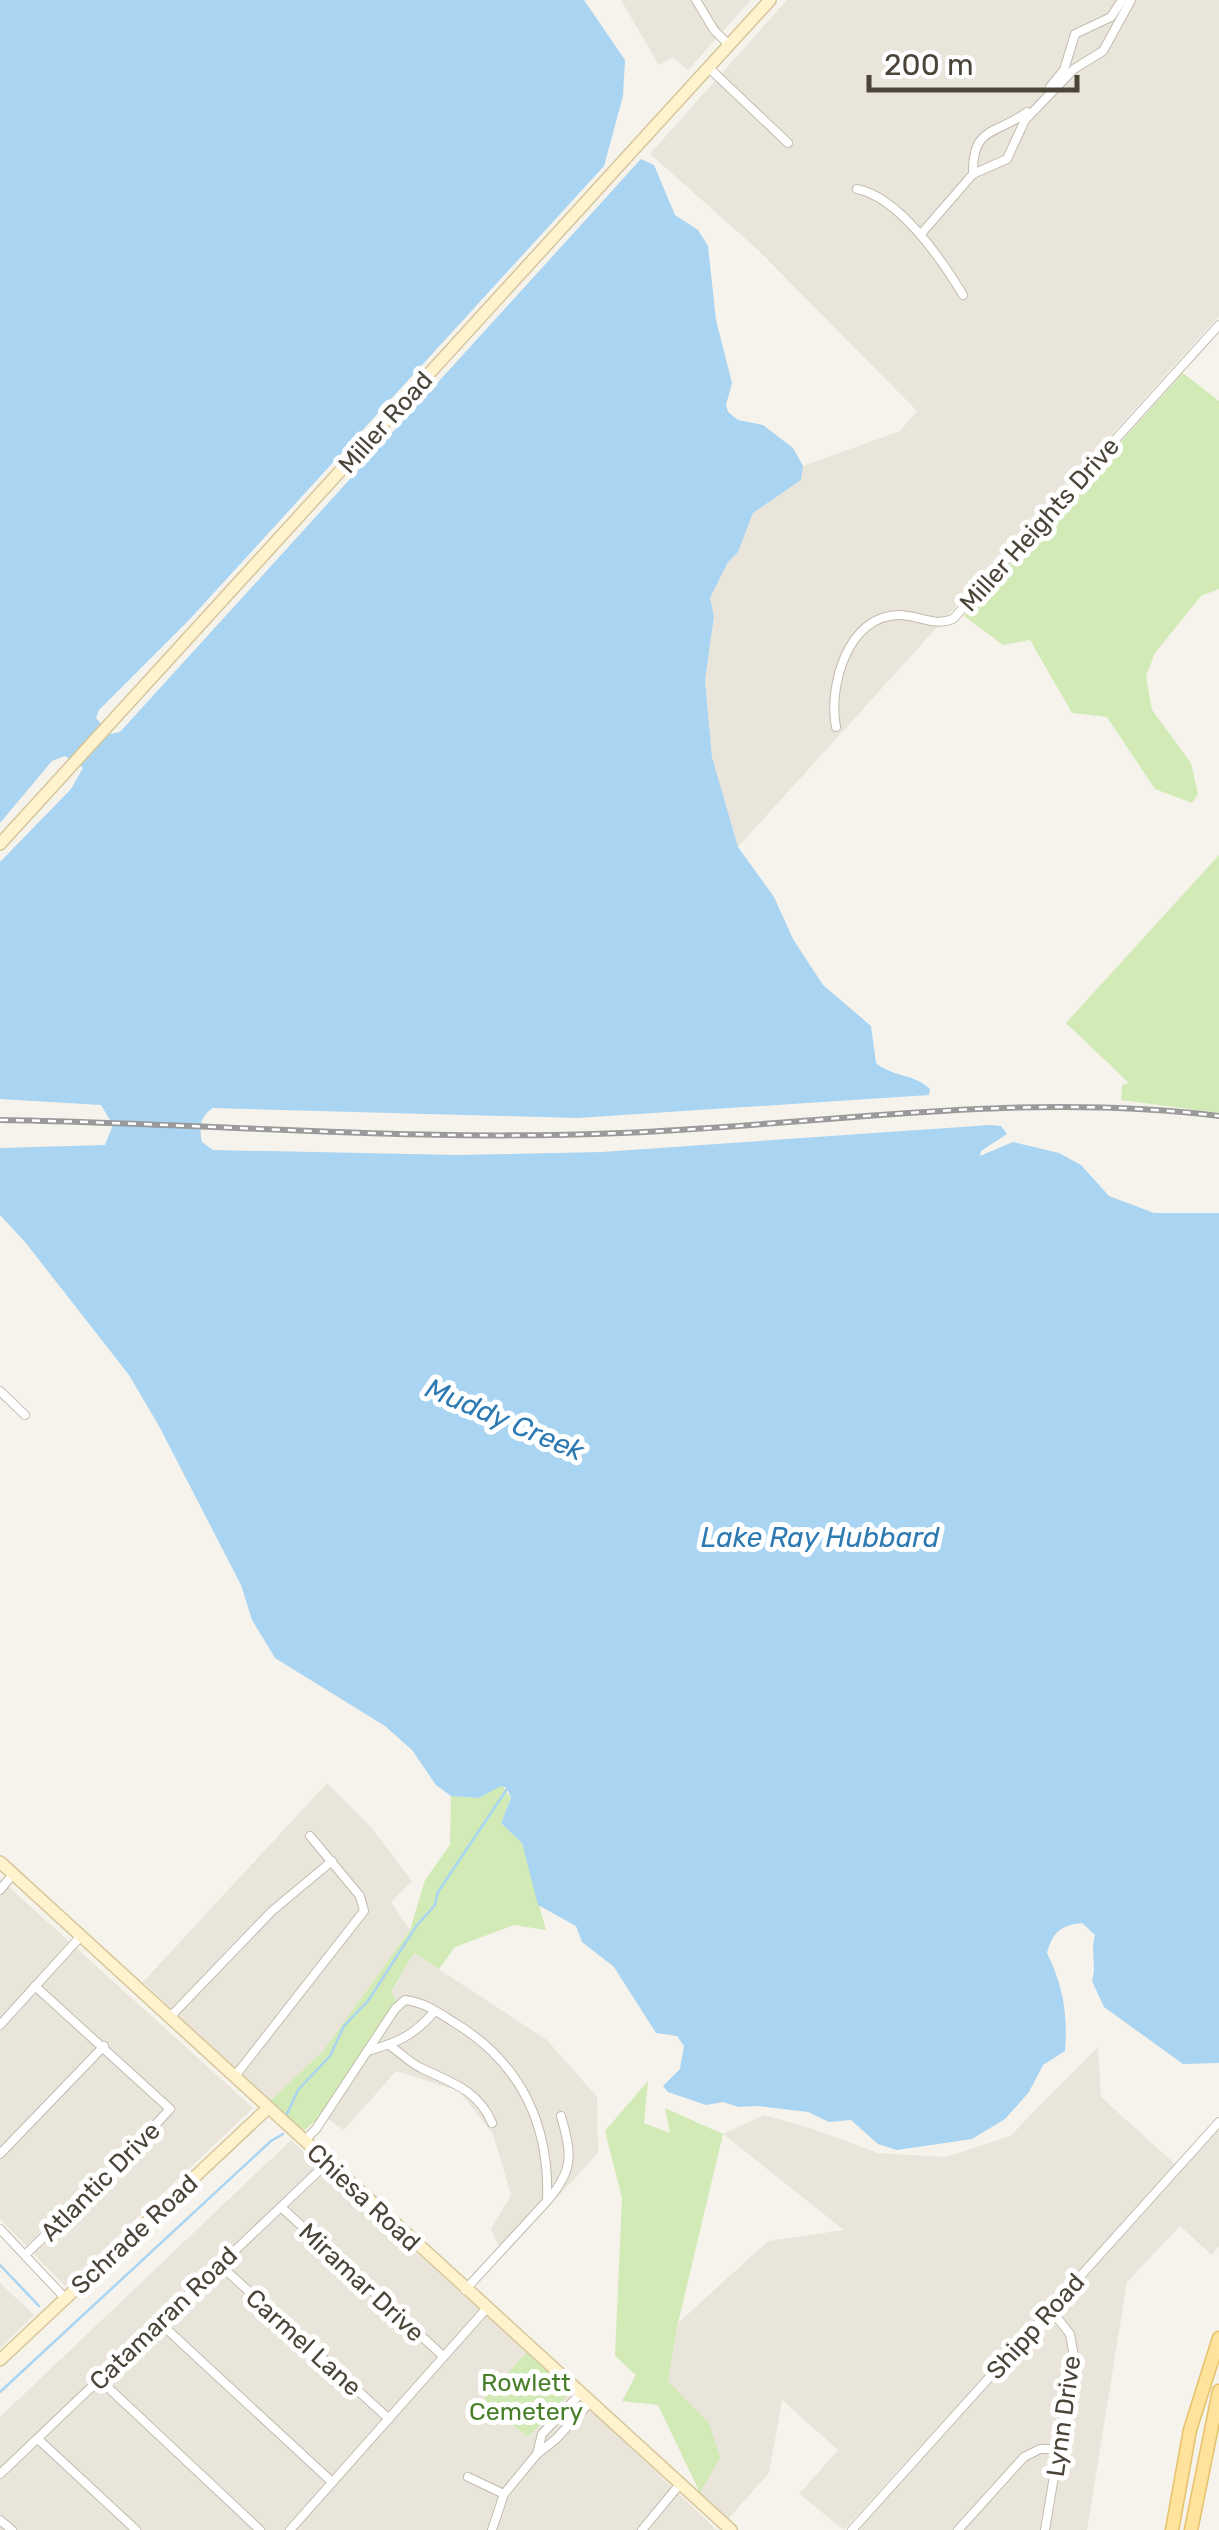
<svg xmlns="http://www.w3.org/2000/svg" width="1219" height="2530" font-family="Rubik,sans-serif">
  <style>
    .residential { fill: #eae5da }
    .green { fill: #d2eab5 }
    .water { fill: #a9d4f2 }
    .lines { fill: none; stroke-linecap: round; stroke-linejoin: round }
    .stream { stroke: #a9d4f2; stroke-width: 2.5 }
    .street-casing { stroke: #c2bbae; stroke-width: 10 }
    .secondary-casing { stroke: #d6c79b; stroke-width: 14 }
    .primary-casing { stroke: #e6c16a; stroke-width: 15 }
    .street { stroke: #fff; stroke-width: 8 }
    .secondary { stroke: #fff3cd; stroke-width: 11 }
    .primary { stroke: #ffe39c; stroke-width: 12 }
    .rail-casing { stroke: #9a9a9a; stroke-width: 6 }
    .rail { stroke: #fff; stroke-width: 2.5; stroke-dasharray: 8; stroke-linecap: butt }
    .labels { text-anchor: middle; stroke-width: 10; stroke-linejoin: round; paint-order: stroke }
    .street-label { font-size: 25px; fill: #4b4439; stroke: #fff }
    .park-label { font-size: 25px; fill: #4a7f2a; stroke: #fff }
    .water-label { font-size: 28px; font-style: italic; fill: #2e7ab2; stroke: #fff }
  </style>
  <rect width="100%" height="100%" fill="#f6f3ec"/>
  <g class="residential">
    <path d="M621 0H751L688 70 673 57 659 65Z"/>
    <path d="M787 0H1219V316L738 847 712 757 705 681 714 616 710 598 728 562 738 552 753 513 801 480 803 466 900 431 917 411 758 250 650 154Z"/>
    <path d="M327 1783 370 1826 412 1881 391 1902 410 1930 323 2051 270 2101 143 1982Z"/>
    <path d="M0 1879 253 2108 65 2286 0 2219Z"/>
    <path d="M414 1953 547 2040 597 2097 598 2153 507 2252 499 2246 491 2229 511 2195 493 2134 459 2091 396 2071 344 2130 322 2115Z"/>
    <path d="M1098 2047 1101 2097 1176 2165 844 2530 799 2494 838 2450 782 2400 769 2473 729 2518 700 2493 720 2458 668 2382 678 2323 768 2241 844 2230 723 2134 764 2115 813 2129 878 2153 946 2157 1010 2136Z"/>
    <path d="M1219 2130V2246L1212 2255 1180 2226 1127 2282 1087 2530H859Z"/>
    <path d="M291 2140 527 2352 483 2402 528 2437 571 2391 717 2530H0V2417Z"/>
    <path d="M0 2283 34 2315 0 2348Z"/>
  </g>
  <g class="green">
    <path d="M1183 373 1219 401V589L1201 596 1155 653 1146 676 1152 710 1191 763 1198 794 1192 803 1155 789 1107 717 1072 713 1030 640 1003 645 964 616Z"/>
    <path d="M1219 855V1113L1121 1100 1122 1085 1129 1083 1066 1023Z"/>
    <path d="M502 1785 511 1798 501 1823 522 1843 546 1930 514 1925 455 1947 439 1969 414 1953 391 1992 397 2002 322 2115 304 2131 270 2101 323 2051 410 1930 425 1880 450 1845 451 1796 479 1798Z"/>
    <path d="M648 2081 644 2123 670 2133 665 2108 723 2134 678 2323 668 2381 709 2423 720 2458 700 2493 658 2405 622 2401 636 2375 615 2356 622 2198 605 2131Z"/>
    <path d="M527 2352 571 2391 528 2437 482 2401Z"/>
  </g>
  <path class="water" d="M0 0H584L625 60 623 96 604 166 189 620 99 710 96 718 110 734 120 732 641 159 654 165 675 215 698 230 708 246 716 320 732 383 726 405 728 412 738 420 763 425 793 448 803 466 801 480 753 513 738 552 728 562 710 598 714 616 705 681 712 757 738 847 774 897 793 939 823 985 871 1026 876 1063C892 1077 915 1074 930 1089L929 1095 577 1118 213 1108C200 1116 199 1126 202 1142L213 1150 457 1155 602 1152 990 1125 1001 1126 1007 1134 981 1151 980 1156 1013 1142 1059 1153 1081 1165 1109 1196 1154 1213H1219V2063L1183 2064 1104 2007 1092 1981C1097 1965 1090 1952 1095 1935L1082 1923C1061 1925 1052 1933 1047 1953 1063 1985 1068 2015 1065 2051L1043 2065 1029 2092 1005 2119 972 2139 897 2150 878 2144 851 2120 829 2122 808 2112 757 2106 739 2107 723 2102 706 2105 668 2092 663 2086 680 2069 684 2046 677 2036 656 2033 614 1967 582 1942 576 1926 538 1905 522 1843 501 1823 511 1798 507 1788 501 1786 479 1798 451 1796 436 1785 412 1750 385 1726 275 1658 252 1620 241 1585 159 1426 129 1375 25 1242 0 1215V1148L105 1145 113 1125 101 1105 0 1099V862L71 789 83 768 65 756 52 761 0 823Z"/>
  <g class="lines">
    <g class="stream">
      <path d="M287 2114 298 2090 330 2056 344 2026 368 2001 417 1925 435 1905 438 1892 509 1786"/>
      <path d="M0 2265 39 2306"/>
      <path d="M0 2392 271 2141 283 2134"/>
    </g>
    <g class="street-casing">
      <g id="street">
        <path d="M696 0 714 30 729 45"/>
        <path d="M708 67 788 143"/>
        <path d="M1050 87 1064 70 1075 34 1111 17 1122 0"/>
        <path d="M973 174C972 125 997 135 1027 112"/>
        <path d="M857 189C899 197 942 260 963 295"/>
        <path d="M921 234 973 174 1007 159 1025 120 1074 69 1103 51 1131 0"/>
        <path d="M836 727C828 686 848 615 899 615 918 615 934 627 953 619L1219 325"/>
        <path d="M0 1391 25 1415"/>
        <path d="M0 1890 13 1874"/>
        <path d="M171 2016 272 1911 332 1861"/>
        <path d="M0 2025 81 1936"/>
        <path d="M389 2045C400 2052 411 2064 423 2069 451 2082 479 2091 492 2123"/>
        <path d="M368 2051C399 2042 413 2036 435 2011"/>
        <path d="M235 2076 364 1911 360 1896 310 1836"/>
        <path d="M304 2141 316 2129 395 2009 405 2000C424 2002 439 2013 455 2023 521 2063 550 2125 547 2201L465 2290"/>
        <path d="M0 2154 104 2046"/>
        <path d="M547 2201C574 2170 572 2155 561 2116"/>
        <path d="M281 2207 443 2356"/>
        <path d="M0 2229 65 2298"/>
        <path d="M25 2255 116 2167 170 2109 35 1986"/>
        <path d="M220 2265 389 2419"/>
        <path d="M159 2322 332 2482"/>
        <path d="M99 2379 260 2530"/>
        <path d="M581 2393 542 2434 537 2454 556 2439 590 2402"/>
        <path d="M38 2439 136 2530"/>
        <path d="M0 2474 327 2163"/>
        <path d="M468 2477 504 2494"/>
        <path d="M0 2520 12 2530"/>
        <path d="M290 2530 486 2309"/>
        <path d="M492 2530 504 2494 537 2454"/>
        <path d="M642 2530 680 2484"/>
        <path d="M852 2530 1219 2122"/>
        <path d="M958 2530 1024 2457 1040 2449H1059"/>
        <path d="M1045 2530 1074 2357 1070 2334 1050 2309"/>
      </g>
    </g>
    <g class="secondary-casing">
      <g id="secondary">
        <path d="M0 844 770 0"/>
        <path d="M0 1862 731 2530"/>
        <path d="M0 2360 268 2108"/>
      </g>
    </g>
    <g class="primary-casing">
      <g id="primary">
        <path d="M1172 2530 1190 2430 1219 2338"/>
        <path d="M1191 2530 1219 2391"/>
      </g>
    </g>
    <use href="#street" class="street"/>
    <use href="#secondary" class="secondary"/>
    <use href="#primary" class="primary"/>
    <g class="rail-casing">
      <path id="rail" d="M0 1120C207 1123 414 1142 621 1133 821 1125 1019 1091 1219 1116"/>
    </g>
    <use href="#rail" class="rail"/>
  </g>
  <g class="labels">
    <g class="street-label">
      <text transform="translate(385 422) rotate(-48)" y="9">Miller Road</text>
      <text transform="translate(1039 524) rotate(-48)" y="9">Miller Heights Drive</text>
      <text transform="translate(100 2181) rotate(-45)" y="9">Atlantic Drive</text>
      <text transform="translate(364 2197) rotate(43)" y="9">Chiesa Road</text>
      <text transform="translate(134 2234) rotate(-43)" y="9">Schrade Road</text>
      <text transform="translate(362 2282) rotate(43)" y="9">Miramar Drive</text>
      <text transform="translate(163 2318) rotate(-44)" y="9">Catamaran Road</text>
      <text transform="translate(1035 2326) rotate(-48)" y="9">Shipp Road</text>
      <text transform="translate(304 2342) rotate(42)" y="9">Carmel Lane</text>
      <text transform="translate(1063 2416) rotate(-82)" y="9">Lynn Drive</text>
    </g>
    <g class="park-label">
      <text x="526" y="2391">Rowlett<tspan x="526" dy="29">Cemetery</tspan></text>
    </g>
    <g class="water-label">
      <text transform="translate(505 1419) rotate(23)" y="10">Muddy Creek</text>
      <text x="820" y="1547">Lake Ray Hubbard</text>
    </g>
  </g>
  <path d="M869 75v15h208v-15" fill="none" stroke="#4b4439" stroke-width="5"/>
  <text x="884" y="75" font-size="30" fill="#4b4439" stroke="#ffffff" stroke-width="8" paint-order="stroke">200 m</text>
</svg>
